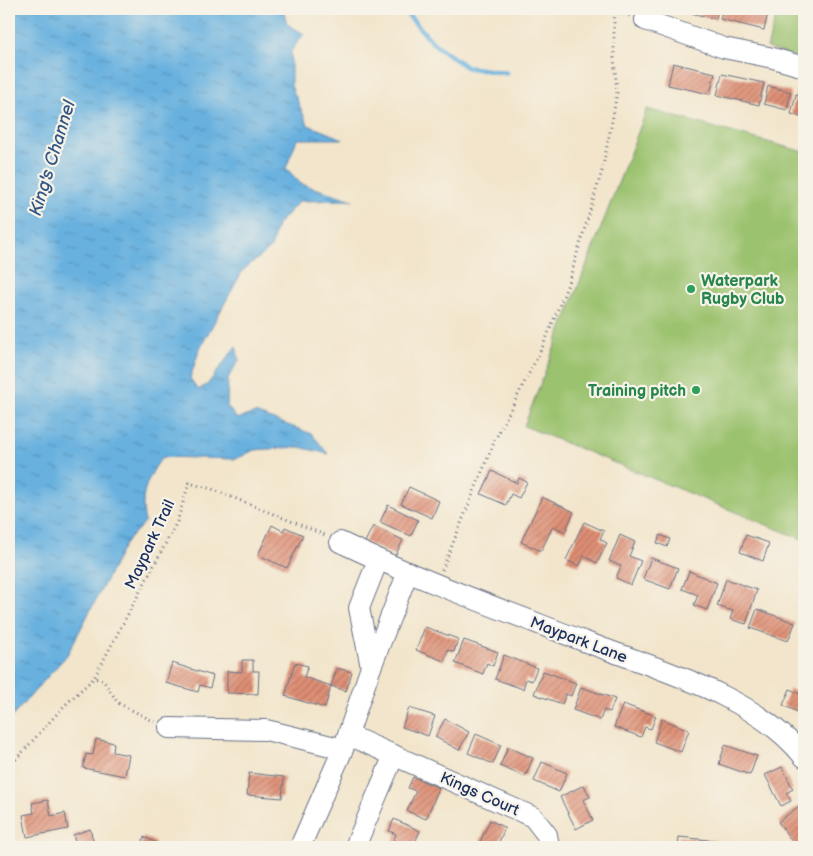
<svg xmlns="http://www.w3.org/2000/svg" width="813" height="856" font-family="'Balsamiq Sans',sans-serif">
  <style>
    .grass { fill: #9bc26e; stroke: #5b7866 }
    .water { fill: url(#water-ripples); stroke: #41709e }
    .lines { fill: none; stroke-linecap: round; stroke-linejoin: round }
    .stream { stroke: #67b1df; stroke-width: 5 }
    .building { fill: url(#building-hatch) }
    .minor-casing { stroke: #666f84; stroke-width: 22 }
    .path { stroke: #666f84; stroke-width: 3; stroke-dasharray: 1 4; stroke-linecap: butt }
    .minor { stroke: #fff; stroke-width: 20 }
    .leisure-dot { fill: #2e9e5b; stroke: #f7f3e8; stroke-width: 2 }
    .labels { text-anchor: middle; stroke-width: 4.5; stroke-linejoin: round; paint-order: stroke }
    .leisure-label { font-size: 16px; font-weight: bold; fill: #27864d; stroke: #f7f3e8; text-anchor: start }
    .street-label { font-size: 16px; fill: #1b2f5e; stroke: #f7f3e8 }
    .water-label { font-size: 18px; font-style: italic; fill: #325685; stroke: #f7f3e8 }
  </style>
  <defs>
    <pattern id="water-ripples" width="26" height="14" patternUnits="userSpaceOnUse" patternTransform="scale(1.25)"><rect width="26" height="14" fill="#67b1df"/><path d="M2 4q2-2 4 0t4 0M15 11q2-2 4 0t4 0" fill="none" stroke="#5490b8"/></pattern>
    <pattern id="building-hatch" width="6" height="6" patternUnits="userSpaceOnUse" patternTransform="scale(1.25)"><rect width="6" height="6" fill="#df8e73"/><path d="M-1 1l2-2M0 6l6-6M5 7l2-2" fill="none" stroke="#b47462"/></pattern>
  </defs>
  <rect width="100%" height="100%" fill="#f7f3e8"/>
  <filter id="ink" filterUnits="userSpaceOnUse"><feTurbulence type="fractalNoise" baseFrequency=".02" numOctaves="2"/><feDisplacementMap in="SourceGraphic" scale="10" xChannelSelector="R" yChannelSelector="G"/><feConvolveMatrix kernelMatrix="1 2 1 2 8 2 1 2 1" color-interpolation-filters="sRGB"/></filter>
  <filter id="wash" filterUnits="userSpaceOnUse"><feTurbulence type="fractalNoise" baseFrequency=".0096" numOctaves="4" result="noise"/><feDisplacementMap in="SourceGraphic" scale="20" xChannelSelector="R" yChannelSelector="G"/><feGaussianBlur stdDeviation="1.12" result="paint"/><feColorMatrix in="noise" values="0 0 0 0 0 0 0 0 0 0 0 0 0 0 0 0 0 1.4 0 .05"/><feComposite in="paint" operator="in"/></filter>
  <g filter="url(#wash)">
    <rect width="100%" height="100%" fill="#f2e5cb"/>
    <g class="grass">
      <path d="M778 9H804V60L767 48Z"/>
      <path d="M647 109 804 152V540L524 426Z"/>
    </g>
    <path class="water" d="M9 9H283L287 24 304 34 291 51V86L308 125 343 139H297L286 168 301 184 353 200 299 201 277 225 271 248 243 270 200 348 190 378 198 390 208 384 236 346 239 360 228 378 227 406 237 419 255 413 312 434 328 454 299 447 254 450 236 459 162 457C147 479 139 494 145 522L126 542 67 655 9 720Z"/>
    <g class="lines">
      <path class="stream" d="M403 9 433 43 466 67 506 73"/>
    </g>
    <g id="blocks">
      <g class="building">
        <path d="M674 9H718L716 19Z"/>
        <path d="M723 9H769L764 30 720 19Z"/>
        <path d="M673 63 715 73 710 94 668 85Z"/>
        <path d="M722 74 764 83 759 105 717 95Z"/>
        <path d="M768 86 791 92 787 110 764 104Z"/>
        <path d="M796 94 804 96V118L791 114Z"/>
        <path d="M492 471 517 483 519 478 527 482 519 498 511 494 506 505 481 494Z"/>
        <path d="M409 487 439 501 432 518 401 504Z"/>
        <path d="M542 497 574 512 565 532 553 526 541 551 521 542Z"/>
        <path d="M388 505 418 520 411 536 380 522Z"/>
        <path d="M584 522 604 531 600 539 607 543 597 563 584 556 579 566 566 560Z"/>
        <path d="M272 525 283 531 285 527 303 535 287 568 258 555Z"/>
        <path d="M373 526 403 540 395 556 365 542Z"/>
        <path d="M620 535 635 542 629 556 641 561 631 585 616 578 621 566 609 561Z"/>
        <path d="M660 535 670 539 667 547 657 543Z"/>
        <path d="M746 535 769 543 763 561 740 552Z"/>
        <path d="M651 558 678 568 670 589 643 579Z"/>
        <path d="M689 571 717 583 707 610 694 605 698 595 682 589Z"/>
        <path d="M726 579 757 590 746 624 730 619 733 611 717 606Z"/>
        <path d="M757 609 795 623 788 641 750 628Z"/>
        <path d="M425 627 458 639 454 652 448 650 444 661 416 650Z"/>
        <path d="M464 640 498 652 493 666 487 663 483 674 455 663Z"/>
        <path d="M504 655 537 668 532 681 526 679 523 689 495 679Z"/>
        <path d="M242 660H253V671H259L258 694 227 693V671L242 672Z"/>
        <path d="M172 663 213 676 210 688 200 685 198 692 166 683Z"/>
        <path d="M295 663 308 666 304 677 331 686 325 708 285 696Z"/>
        <path d="M337 668 352 672 346 691 331 686Z"/>
        <path d="M543 671 576 683 571 696 566 694 562 704 534 694Z"/>
        <path d="M804 685V715L783 705 790 689 800 694Z"/>
        <path d="M581 687 615 699 610 712 604 710 600 720 573 710Z"/>
        <path d="M623 704 656 716 651 729 645 727 641 737 614 727Z"/>
        <path d="M409 708 435 716 428 736 402 727Z"/>
        <path d="M445 719 469 732 459 750 435 737Z"/>
        <path d="M662 719 689 730 681 752 654 742Z"/>
        <path d="M476 734 501 745 493 764 468 753Z"/>
        <path d="M96 739 114 743 113 752 129 755 125 776 83 768 86 754 93 755Z"/>
        <path d="M725 745 757 756 750 775 719 764Z"/>
        <path d="M508 747 533 758 525 777 500 766Z"/>
        <path d="M542 762 567 773 559 792 534 781Z"/>
        <path d="M782 767 793 789 786 793 791 801 781 806 765 775Z"/>
        <path d="M249 773 284 777 282 798 247 795Z"/>
        <path d="M413 777 439 788 426 819 407 811 416 791 408 788Z"/>
        <path d="M584 785 590 797 583 800 593 820 576 829 560 797Z"/>
        <path d="M48 800 51 816 65 813 68 829 27 837 23 815 34 813 32 803Z"/>
        <path d="M802 804 804 807V847H796L778 822Z"/>
        <path d="M394 819 420 831 413 847H391L396 834 389 831Z"/>
        <path d="M490 820 505 828 499 842 505 847 478 846Z"/>
        <path d="M90 829 95 847H77L73 835Z"/>
        <path d="M144 837 155 842 153 847H140Z"/>
        <path d="M679 837 718 841V847H678Z"/>
      </g>
    </g>
  </g>
  <g filter="url(#ink)">
    <use href="#blocks" fill-opacity="0" stroke="#666f84" stroke-width="1"/>
    <g class="lines">
      <g class="minor-casing">
        <g id="minor">
          <path d="M645 20 724 48 773 58 804 67"/>
          <path d="M340 542C420 580 503 610 586 642 659 670 755 695 804 757"/>
          <path d="M371 667 359 608 378 560"/>
          <path d="M169 728 266 730 343 749"/>
          <path d="M348 735 533 817 547 835 549 847"/>
          <path d="M300 847 343 749 371 667 408 572"/>
          <path d="M355 847 394 755"/>
        </g>
      </g>
      <g class="path">
        <path d="M614 12 630 16"/>
        <path d="M442 570 495 440 544 344 568 284 602 171 613 116 617 92 614 58V9"/>
        <path d="M155 722 118 703 103 680 94 678 177 522 189 483 212 489 325 535"/>
        <path d="M9 767 64 706 94 678"/>
      </g>
      <use href="#minor" class="minor"/>
    </g>
  </g>
  <g class="leisure-dot">
    <circle cx="691" cy="289" r="5"/>
    <circle cx="696" cy="390" r="5"/>
  </g>
  <g class="labels">
    <g class="leisure-label">
      <text x="701" y="286">Waterpark<tspan x="701" dy="18">Rugby Club</tspan></text>
      <text x="686" y="396" text-anchor="end">Training pitch</text>
    </g>
    <g class="street-label">
      <text transform="translate(149 544) rotate(-65)" y="6">Maypark Trail</text>
      <text transform="translate(579 639) rotate(21)" y="6">Maypark Lane</text>
      <text transform="translate(480 793) rotate(24)" y="6">Kings Court</text>
    </g>
    <g class="water-label">
      <text transform="translate(52 158) rotate(-73)" y="6">King's Channel</text>
    </g>
  </g>
  <rect width="813" height="856" fill="none" stroke="#f7f3e8" stroke-width="30"/>
</svg>
